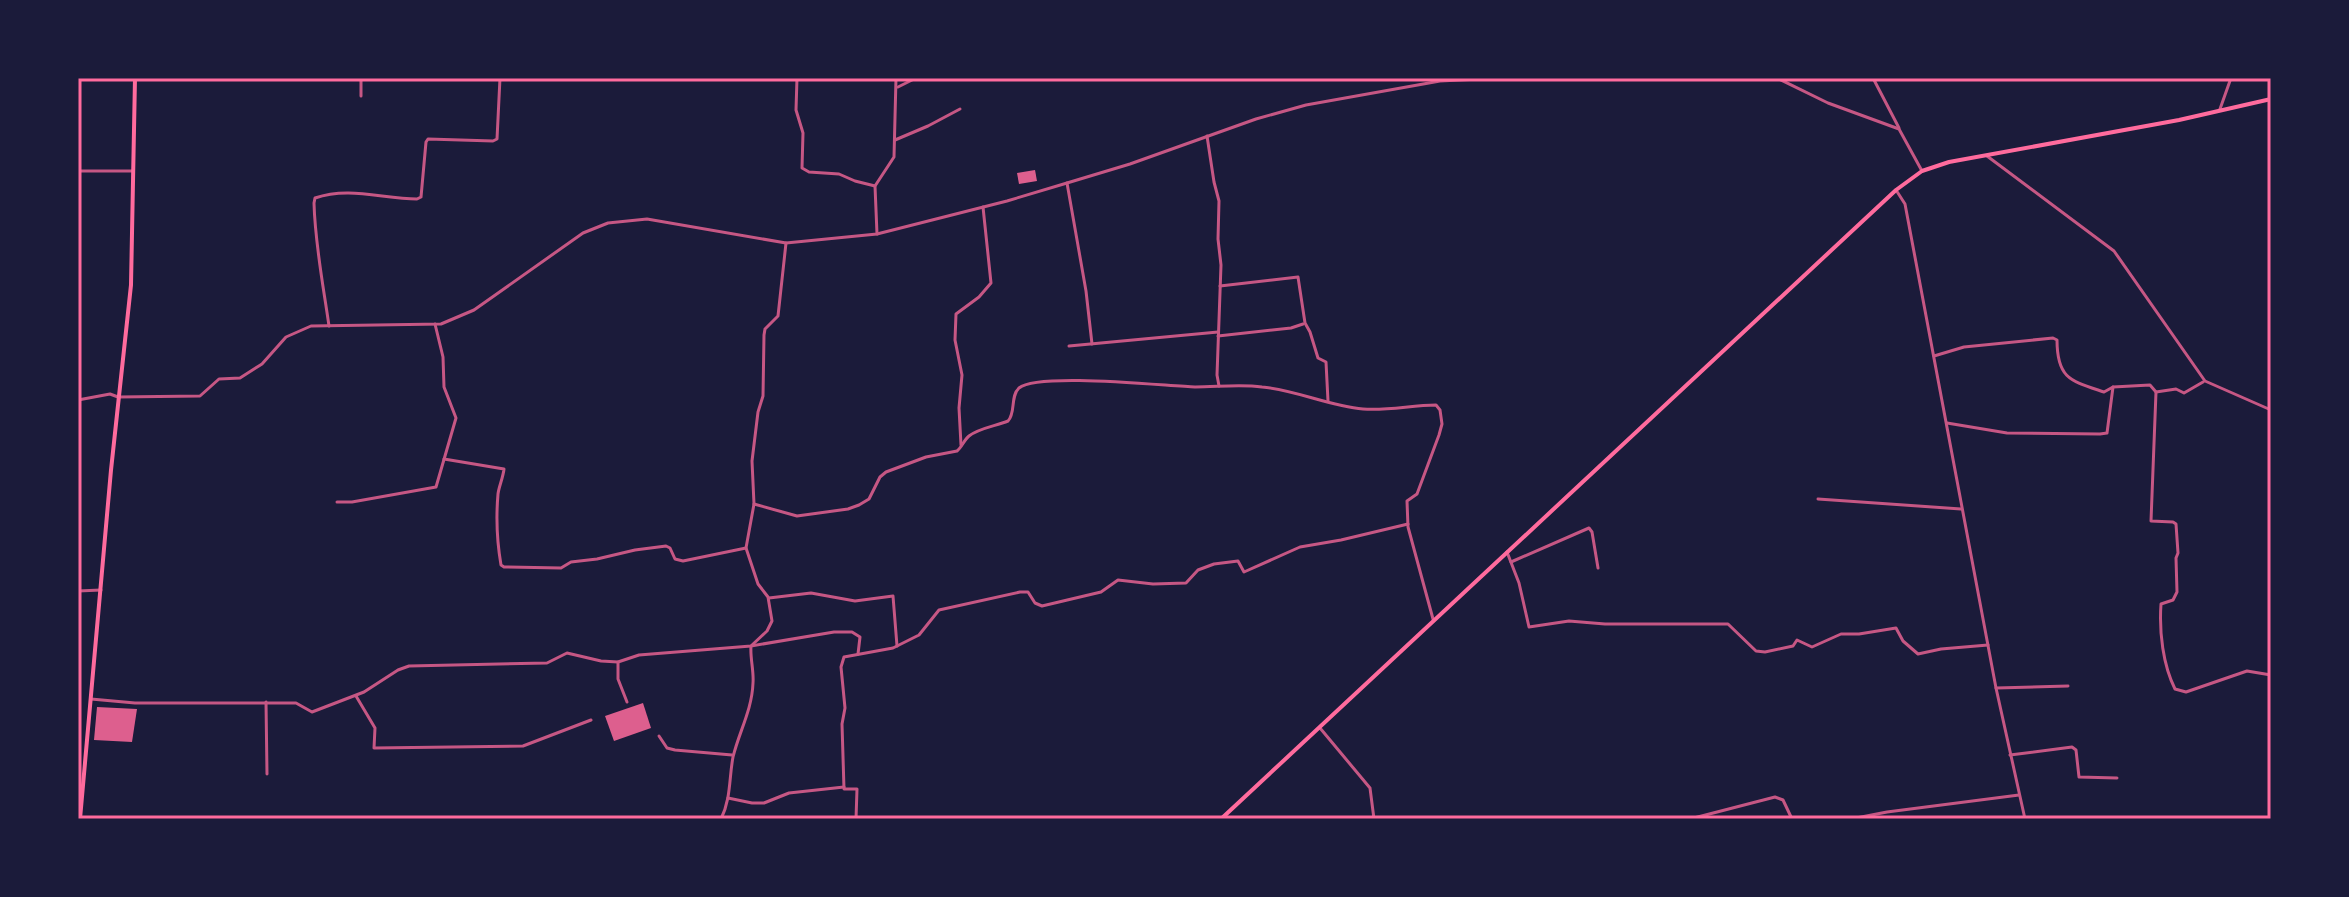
<svg xmlns="http://www.w3.org/2000/svg" width="2349" height="897" font-family="Mulish,sans-serif">
  <style>
    .building { fill: #dd5f8e }
    .lines { fill: none; stroke-linecap: round; stroke-linejoin: round }
    .minor { stroke: #c65784; stroke-width: 3 }
    .tertiary { stroke: #c65784; stroke-width: 3 }
    .secondary { stroke: #ff6b9d; stroke-width: 4 }
    .primary { stroke: #ff6b9d; stroke-width: 4 }
    .neatline { fill: none; stroke: #ff6b9d; stroke-width: 3 }
  </style>
  <rect width="100%" height="100%" fill="#1b1b3a"/>
  <g class="building">
    <path d="M1035 170 1037 181 1019 184 1017 173Z"/>
    <path d="M643 703 651 728 614 741 605 716Z"/>
    <path d="M97 707 137 709 132 742 94 740Z"/>
  </g>
  <g class="lines">
    <g class="minor">
      <path d="M361 78V96"/>
      <path d="M797 78 796 110 803 133 802 168 809 172 839 174 855 181 875 186"/>
      <path d="M1873 78 1899 128"/>
      <path d="M898 87 916 78"/>
      <path d="M1207 136 1214 182 1219 201 1218 239 1221 265 1217 375 1219 386"/>
      <path d="M895 140 928 126 960 109"/>
      <path d="M1987 156 2114 251 2205 381 2271 410"/>
      <path d="M78 171H133"/>
      <path d="M1067 183 1086 291 1092 344"/>
      <path d="M877 234 875 186 894 157 896 78"/>
      <path d="M1220 286 1298 277 1305 323 1310 332 1318 358 1326 362 1328 401"/>
      <path d="M329 326C323 284 315 244 314 203L315 198C349 186 383 199 417 199L421 197 426 142 428 139 493 141 497 139 500 78"/>
      <path d="M1218 336 1291 328 1303 324"/>
      <path d="M1069 346 1218 332"/>
      <path d="M1934 356 1964 347 2053 338 2057 340C2057 379 2071 381 2104 392L2113 387 2150 385 2156 392 2176 389 2184 393 2203 382"/>
      <path d="M2156 392 2151 521 2173 522 2176 524 2178 553 2176 558 2177 592 2173 600 2161 604C2159 632 2163 665 2175 689L2186 692 2247 671 2271 675"/>
      <path d="M1947 423 2007 433 2100 434 2107 433 2113 387"/>
      <path d="M961 445 959 408 962 375 955 340 956 314 979 297 991 283 983 207"/>
      <path d="M444 459 504 469C503 478 499 486 498 494 496 517 497 542 501 565L504 567 561 568 571 562 597 559 635 550 666 546 670 548 675 559 683 561 746 548"/>
      <path d="M1818 499 1961 509"/>
      <path d="M337 502H352L436 487 456 418 444 387 443 357 435 324"/>
      <path d="M754 504 797 516 848 509 859 505 869 499 880 477 886 472 926 457 957 451C962 447 964 440 969 436 979 428 996 426 1008 421 1016 413 1010 396 1019 388 1038 372 1165 386 1195 387 1217 387 1240 384 1262 387 1296 390 1329 406 1363 409 1388 411 1412 405 1436 405L1440 410 1442 424 1439 435 1417 494 1407 501 1408 527 1433 619"/>
      <path d="M1507 552 1519 583 1529 627 1569 621 1605 624H1728L1756 651 1765 652 1793 646 1797 640 1812 647 1841 634H1859L1896 628 1903 641 1918 654 1941 649 1988 645"/>
      <path d="M1511 562 1589 528 1592 532 1598 568"/>
      <path d="M78 591 101 590"/>
      <path d="M769 598 811 593 855 601 893 596 897 646"/>
      <path d="M618 662V679L627 702"/>
      <path d="M1996 688 2068 686"/>
      <path d="M356 696 375 728 374 748 523 746 591 720"/>
      <path d="M91 699 135 703H296L312 712 364 692 398 670 409 666 547 663 567 653 601 661 618 662 639 655 751 646 834 632H852L860 637 858 654"/>
      <path d="M266 702 267 774"/>
      <path d="M1320 728 1370 788 1374 819"/>
      <path d="M659 736 667 748 675 750 732 755"/>
      <path d="M2010 755 2072 747 2076 750 2079 777 2117 778"/>
      <path d="M728 798 752 803H764L789 793 844 787"/>
      <path d="M721 819C731 799 729 778 733 757 739 732 752 710 753 683 754 671 750 658 751 646L767 631 772 621 768 597 758 584 746 548 754 504 752 461 758 412 763 396 764 335 765 329 778 316 786 243"/>
      <path d="M856 819 857 789H844L842 724 845 708 841 667 844 657 893 648 919 635 939 610 1020 592H1028L1035 603 1042 606 1101 592 1118 580 1153 584 1186 583 1198 570 1214 564 1238 561 1244 572 1300 547 1341 540 1408 524"/>
      <path d="M1690 819 1775 797 1783 800 1792 819"/>
      <path d="M1851 819 1887 812 2019 795"/>
      <path d="M2262 819 2271 818"/>
    </g>
    <g class="tertiary">
      <path d="M1777 78 1828 103 1899 129 1922 171"/>
      <path d="M2220 109 2231 78"/>
      <path d="M1896 190 1905 204 1996 688 2025 819"/>
      <path d="M78 400 110 394 118 397 200 396 219 379 240 378 262 364 286 337 311 326 441 324 474 310 583 233 608 223 647 219 786 243 877 234 1007 201 1067 183 1130 164 1256 119 1306 105 1440 81 1499 78H1617"/>
    </g>
    <path class="secondary" d="M1221 819 1896 190 1922 171 1949 162 2179 120 2271 99"/>
    <path class="primary" d="M80 819 111 470 131 285 135 78"/>
  </g>
  <rect width="2349" height="897" fill="none" stroke="#1b1b3a" stroke-width="160"/>
  <rect x="80" y="80" width="2189" height="737" class="neatline"/>
</svg>
